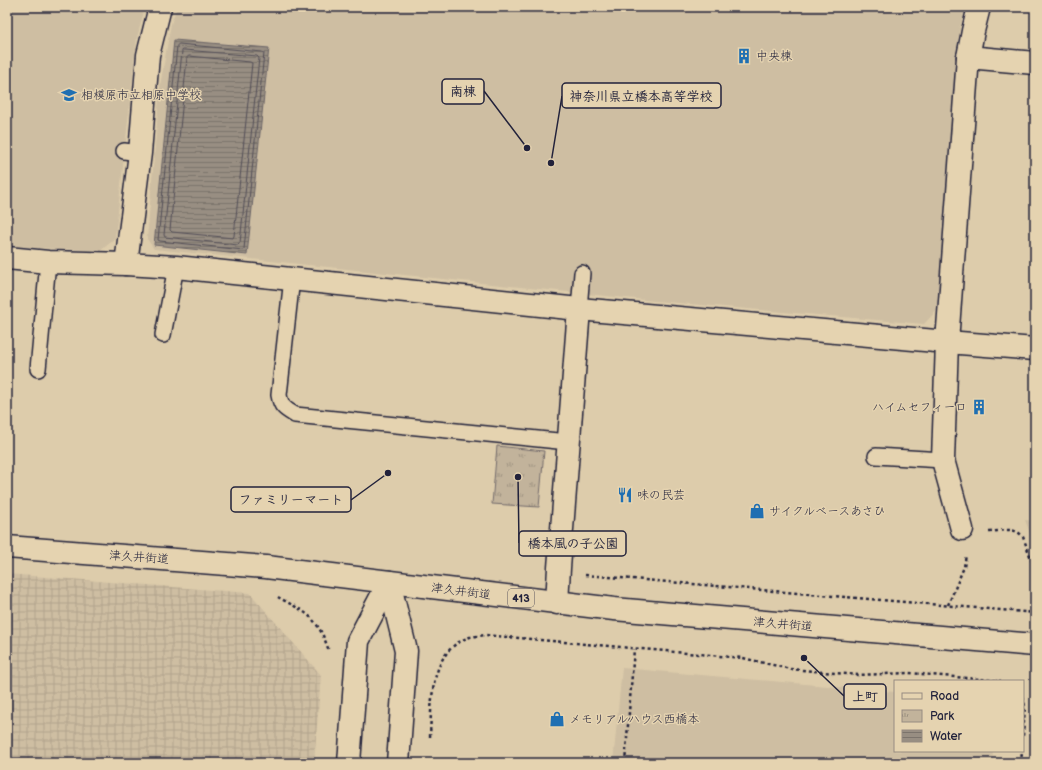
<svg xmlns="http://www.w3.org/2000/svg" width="1042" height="770" font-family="'Balsamiq Sans','Klee One',sans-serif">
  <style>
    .built { fill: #cebea2 }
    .industrial { fill: url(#industrial-grid) }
    .park { fill: url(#park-tufts); stroke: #726a6b }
    .water { fill: url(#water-rules); stroke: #696366 }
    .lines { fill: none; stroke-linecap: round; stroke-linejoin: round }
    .shore { stroke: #514d57; stroke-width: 1 }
    .service-casing { stroke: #22223b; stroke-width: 18 }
    .minor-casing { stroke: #22223b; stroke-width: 25 }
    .tertiary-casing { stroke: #22223b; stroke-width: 25 }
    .trunk-casing { stroke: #22223b; stroke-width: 25 }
    .path { stroke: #22223b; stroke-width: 2.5; stroke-dasharray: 3 3; stroke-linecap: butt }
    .service { stroke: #e5d3b0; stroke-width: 15 }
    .minor { stroke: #e5d3b0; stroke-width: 22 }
    .tertiary { stroke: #e5d3b0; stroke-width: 22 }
    .trunk { stroke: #e5d3b0; stroke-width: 22 }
    .labels { text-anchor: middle; stroke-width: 3; stroke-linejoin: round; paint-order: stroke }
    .shield { fill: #e5d3b0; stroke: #5c575e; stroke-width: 1 }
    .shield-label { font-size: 11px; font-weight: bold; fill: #22223b }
    .poi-label { font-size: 12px; fill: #22223b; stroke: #e5d3b0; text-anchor: start }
    .street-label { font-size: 12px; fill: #22223b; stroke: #e5d3b0 }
    .leader { fill: none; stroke: #22223b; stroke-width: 1.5 }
    .callout-dot { fill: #22223b; stroke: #e5d3b0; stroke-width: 1.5 }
    .callout { fill: #e5d3b0; stroke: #22223b; stroke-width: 1.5 }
    .callout-label { font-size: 13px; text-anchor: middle; font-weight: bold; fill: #22223b }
  </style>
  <defs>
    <pattern id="industrial-grid" width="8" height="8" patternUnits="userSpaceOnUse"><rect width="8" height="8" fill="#cebea2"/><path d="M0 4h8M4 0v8" fill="none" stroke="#b1a38c"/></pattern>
    <pattern id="park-tufts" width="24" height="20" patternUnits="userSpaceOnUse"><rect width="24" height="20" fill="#c2b39b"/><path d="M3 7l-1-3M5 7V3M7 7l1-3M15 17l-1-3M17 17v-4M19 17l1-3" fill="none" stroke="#9d9180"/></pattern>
    <pattern id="water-rules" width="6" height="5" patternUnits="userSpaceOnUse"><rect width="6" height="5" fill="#988e82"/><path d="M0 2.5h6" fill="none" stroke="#7c746c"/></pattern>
  </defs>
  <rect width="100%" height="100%" fill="#ddccab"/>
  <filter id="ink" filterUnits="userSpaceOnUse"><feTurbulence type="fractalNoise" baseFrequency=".025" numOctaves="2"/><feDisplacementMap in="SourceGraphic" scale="8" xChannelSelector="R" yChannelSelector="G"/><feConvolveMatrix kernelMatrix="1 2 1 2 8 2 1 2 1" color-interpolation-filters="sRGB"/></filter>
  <g filter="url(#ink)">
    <g class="built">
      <path d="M7 7H145L137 38 115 239 100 251 20 247 7 246Z"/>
      <path d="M177 7H966L960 27 957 57 938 309 924 324 655 301 154 249 147 239 160 86 171 24Z"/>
      <path d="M1025 520 1035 521V546Z"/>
      <path d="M622 668 895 692V751H993L992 763H613Z"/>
    </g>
    <path class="industrial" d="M7 574 250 593 321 675 314 763H7Z"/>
    <path class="park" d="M497 446 544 451 539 507 492 504Z"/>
    <path class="water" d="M174 40 269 48 247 255 154 245Z"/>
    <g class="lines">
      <g class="shore">
        <path d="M179 44 262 52 264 53 244 249 243 250 160 241 158 240 177 46Z"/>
        <path d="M184 50 257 56 259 58 240 243 238 245 165 237 164 235 182 51Z"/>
        <path d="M189 56 250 62 252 63 234 236 233 238 172 232 170 230 187 58Z"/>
      </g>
      <g class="service-casing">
        <g id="service">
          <path d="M124 151 140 153"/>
          <path d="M292 278 279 395C281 407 285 409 295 415L568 442"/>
          <path d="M579 309 582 273"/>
          <path d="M163 335 176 267"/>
          <path d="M38 369 48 262"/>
          <path d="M876 456 943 460"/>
        </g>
      </g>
      <g class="minor-casing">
        <g id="minor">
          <path d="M968 57 1035 63"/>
          <path d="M7 258 48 262 126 264 176 267 579 309 947 342 1035 349"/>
          <path d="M126 264 140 153 148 55 160 7"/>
          <path d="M962 529 943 460 947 342 968 57 973 31 979 7"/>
          <path d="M557 603 559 568 579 309"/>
        </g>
      </g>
      <g class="tertiary-casing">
        <g id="tertiary">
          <path d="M389 582 406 651 398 763"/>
          <path d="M349 763 358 641 389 582"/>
        </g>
      </g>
      <g class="trunk-casing">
        <path id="trunk" d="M7 547 266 567 614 609 1035 645"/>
      </g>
      <g class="path">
        <path d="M989 532C1001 531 1015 526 1023 537L1035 569"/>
        <path d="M585 575 1035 613"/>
        <path d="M278 597C288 603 306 611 313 620 321 629 325 640 329 651"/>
        <path d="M948 605 964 567 966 555"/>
        <path d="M1023 697 1025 706 1023 736"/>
        <path d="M430 737C432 702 428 651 470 637 475 636 480 636 485 635L743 658 790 669 858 675 909 673 1001 681"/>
        <path d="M625 763 634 649"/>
        <path d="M1021 763 1022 751"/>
      </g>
      <use href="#service" class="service"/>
      <use href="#minor" class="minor"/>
      <use href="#tertiary" class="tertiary"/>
      <use href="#trunk" class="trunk"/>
    </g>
  </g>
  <defs>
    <g id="building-bare" transform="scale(1.2)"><path d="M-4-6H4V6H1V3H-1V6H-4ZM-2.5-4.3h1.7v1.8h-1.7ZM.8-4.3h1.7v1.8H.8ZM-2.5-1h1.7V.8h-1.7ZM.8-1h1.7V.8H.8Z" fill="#1f6fb2" stroke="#e5d3b0" stroke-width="2.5" paint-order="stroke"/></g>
    <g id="school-bare" transform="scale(1.2)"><path d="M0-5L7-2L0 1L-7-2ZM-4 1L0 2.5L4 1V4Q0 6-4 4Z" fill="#1f6fb2" stroke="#e5d3b0" stroke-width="2.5" paint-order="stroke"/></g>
    <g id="restaurant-bare" transform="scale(1.2)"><path d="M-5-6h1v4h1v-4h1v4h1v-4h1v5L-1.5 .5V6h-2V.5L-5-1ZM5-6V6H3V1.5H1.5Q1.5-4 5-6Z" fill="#1f6fb2" stroke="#e5d3b0" stroke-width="2.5" paint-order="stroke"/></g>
    <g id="shop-bare" transform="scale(1.2)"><path d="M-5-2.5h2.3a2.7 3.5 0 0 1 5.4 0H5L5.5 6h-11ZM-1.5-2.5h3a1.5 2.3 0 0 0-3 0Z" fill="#1f6fb2" stroke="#e5d3b0" stroke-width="2.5" paint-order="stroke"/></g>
  </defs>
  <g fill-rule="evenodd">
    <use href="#building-bare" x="744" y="56"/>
    <use href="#school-bare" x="69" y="95"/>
    <use href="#building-bare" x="979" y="407"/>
    <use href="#restaurant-bare" x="625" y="495"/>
    <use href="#shop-bare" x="757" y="511"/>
    <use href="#shop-bare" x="557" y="719"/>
  </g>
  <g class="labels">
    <rect class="shield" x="508" y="589" width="26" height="18" rx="3"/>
    <g class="shield-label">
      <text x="521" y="602">413</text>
    </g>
    <g class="poi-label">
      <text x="756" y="60">中央棟</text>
      <text x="81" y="99">相模原市立相原中学校</text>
      <text x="967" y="411" text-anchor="end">ハイムセフィーロ</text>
      <text x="637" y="499">味の民芸</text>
      <text x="769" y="515">サイクルベースあさひ</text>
      <text x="569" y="723">メモリアルハウス西橋本</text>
    </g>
    <g class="street-label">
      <text transform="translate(139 557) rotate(4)" y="4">津久井街道</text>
      <text transform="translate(461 591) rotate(7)" y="4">津久井街道</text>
      <text transform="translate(783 624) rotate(5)" y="4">津久井街道</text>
    </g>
  </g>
  <path class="leader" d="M527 148L484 91M551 163L562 96M388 473L351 500M518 477L519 543M804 658L844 696"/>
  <g class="callout-dot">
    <circle cx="527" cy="148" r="4"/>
    <circle cx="551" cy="163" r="4"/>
    <circle cx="388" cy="473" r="4"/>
    <circle cx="518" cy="477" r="4"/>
    <circle cx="804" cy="658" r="4"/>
  </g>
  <g class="callout">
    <rect x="442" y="79" width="42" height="25" rx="4"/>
    <rect x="562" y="83" width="159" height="25" rx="4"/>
    <rect x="231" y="487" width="120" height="25" rx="4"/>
    <rect x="519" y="531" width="107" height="25" rx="4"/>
    <rect x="844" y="684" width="42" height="25" rx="4"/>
  </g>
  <g class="callout-label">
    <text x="463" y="96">南棟</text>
    <text x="641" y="101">神奈川県立橋本高等学校</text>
    <text x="291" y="504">ファミリーマート</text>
    <text x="573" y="548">橋本風の子公園</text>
    <text x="865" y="701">上町</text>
  </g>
  <rect width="1042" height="770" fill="none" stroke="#e5d3b0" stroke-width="24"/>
  <rect x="12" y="12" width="1018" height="746" fill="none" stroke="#22223b" stroke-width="1.5" filter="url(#ink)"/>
  <rect x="894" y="680" width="130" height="72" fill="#e5d3b0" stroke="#978c81"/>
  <rect x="902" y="693" width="20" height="6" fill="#e5d3b0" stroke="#978c81"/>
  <text x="930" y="700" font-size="12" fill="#22223b">Road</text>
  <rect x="902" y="710" width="20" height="12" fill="url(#park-tufts)" stroke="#978c81"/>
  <text x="930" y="720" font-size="12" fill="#22223b">Park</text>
  <rect x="902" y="730" width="20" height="12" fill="url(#water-rules)" stroke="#978c81"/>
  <text x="930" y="740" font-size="12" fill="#22223b">Water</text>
</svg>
